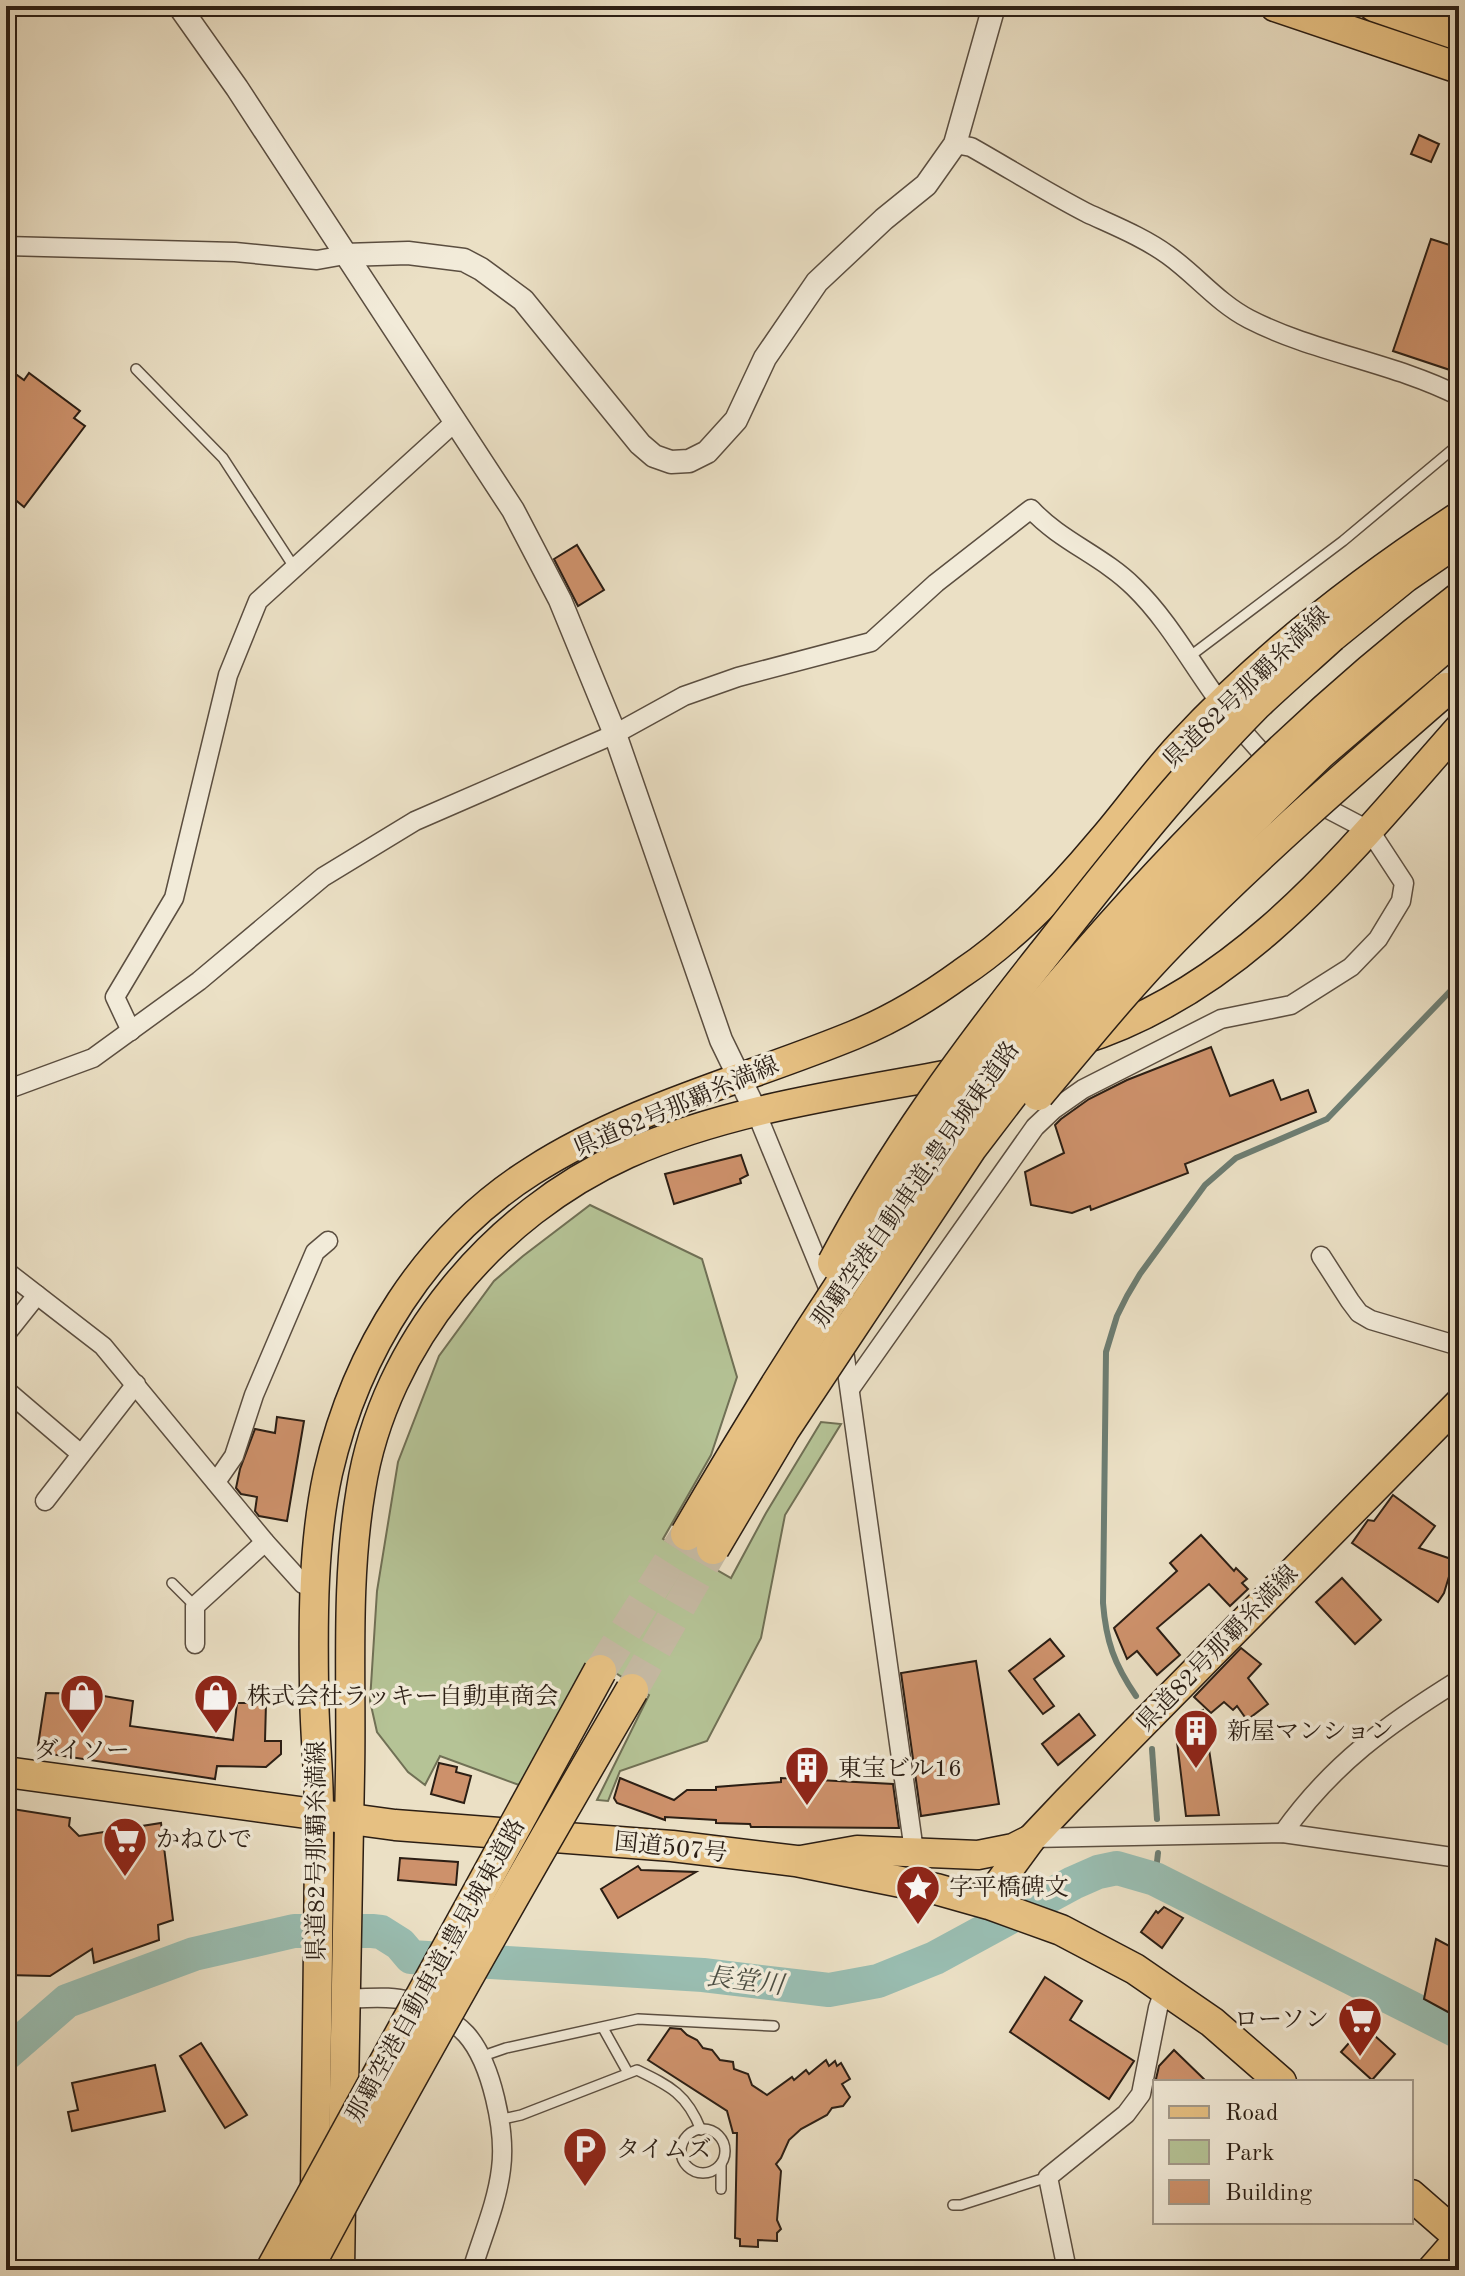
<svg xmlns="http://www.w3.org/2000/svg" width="1465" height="2276" font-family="'Old Standard TT','Noto Serif JP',serif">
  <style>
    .green { fill: #b5c396; stroke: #707055; stroke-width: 2 }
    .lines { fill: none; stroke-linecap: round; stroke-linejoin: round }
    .stream { stroke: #6d7d72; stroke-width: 6 }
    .river { stroke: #99bdb1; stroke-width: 34 }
    .building { fill: #cd916b; stroke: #2b1e14; stroke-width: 2 }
    .motorway-tunnel { stroke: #c5b9a2; stroke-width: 32; stroke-dasharray: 32 16; stroke-linecap: butt }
    .service-casing { stroke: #5b4e40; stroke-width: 12 }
    .minor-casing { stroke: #5b4e40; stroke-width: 21 }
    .tertiary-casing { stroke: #5b4e40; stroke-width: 25 }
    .primary-casing { stroke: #2b1e14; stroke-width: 31 }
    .trunk-casing { stroke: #2b1e14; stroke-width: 33 }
    .motorway-casing { stroke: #2b1e14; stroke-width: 35 }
    .service { stroke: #f2ebd9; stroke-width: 9 }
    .minor { stroke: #f2ebd9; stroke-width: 18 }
    .tertiary { stroke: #f2ebd9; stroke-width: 22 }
    .primary { stroke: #e6c082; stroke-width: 28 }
    .trunk { stroke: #e6c082; stroke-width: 30 }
    .motorway { stroke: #e6c082; stroke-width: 32 }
    .motorway-bridge-casing { stroke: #2b1e14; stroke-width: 35; stroke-linecap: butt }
    .motorway-bridge { stroke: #e6c082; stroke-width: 32 }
    .labels { text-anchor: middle; stroke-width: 7; stroke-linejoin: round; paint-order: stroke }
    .street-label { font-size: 24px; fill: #2b1e14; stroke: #f2ebd9 }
    .poi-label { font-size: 24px; fill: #2b1e14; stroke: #f2ebd9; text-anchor: start }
    .water-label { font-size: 26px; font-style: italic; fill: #4c4e43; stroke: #f2ebd9 }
  </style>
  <rect width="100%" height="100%" fill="#ebe0c5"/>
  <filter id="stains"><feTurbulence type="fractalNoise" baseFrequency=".0025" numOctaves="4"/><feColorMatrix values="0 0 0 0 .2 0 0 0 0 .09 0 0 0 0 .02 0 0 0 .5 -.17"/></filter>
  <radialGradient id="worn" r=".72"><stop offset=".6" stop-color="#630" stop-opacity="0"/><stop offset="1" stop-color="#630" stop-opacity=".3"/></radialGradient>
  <path class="green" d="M590 1205 702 1259 737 1377 711 1455 663 1539 731 1578 766 1513 821 1422 841 1424 785 1515 761 1638 707 1741 620 1771 608 1801 597 1800 649 1695 596 1660 519 1785 440 1756 425 1785 408 1772 377 1732 370 1701 377 1591 398 1462 439 1356 494 1281 523 1256Z"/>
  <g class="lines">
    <g class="stream">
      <path d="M1136 1696C1114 1664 1106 1641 1103 1603L1106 1352 1117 1316 1127 1296 1140 1274 1205 1185 1236 1158 1327 1119 1459 982"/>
      <path d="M1152 1749 1157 1819"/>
      <path d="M1155 1879 1158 1853"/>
    </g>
    <path class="river" d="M6 2054 67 2001 194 1954 294 1931H372L381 1932 400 1944 411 1957 703 1975 829 1990 878 1981 935 1958 1073 1883 1098 1872 1117 1868 1155 1879 1459 2032"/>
  </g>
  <g class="building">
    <path d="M1419 135 1439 144 1431 162 1411 154Z"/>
    <path d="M1431 239 1459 248V373L1393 351Z"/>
    <path d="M6 367 24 380 29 373 80 411 74 418 85 426 24 507 6 492Z"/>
    <path d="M577 545 604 590 578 606 554 559Z"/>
    <path d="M1211 1047 1230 1096 1273 1080 1281 1100 1308 1090 1316 1112 1185 1164 1188 1173 1091 1210 1090 1206 1072 1213 1031 1205 1025 1172 1064 1153 1055 1125 1061 1119 1089 1099 1127 1080Z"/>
    <path d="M741 1155 748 1175 740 1179 741 1183 674 1204 665 1174Z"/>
    <path d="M277 1417 304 1421 287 1521 259 1516 255 1511 257 1497 241 1494 236 1488 240 1469 255 1429 275 1433Z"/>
    <path d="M1393 1495 1435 1526 1419 1548 1454 1560 1444 1593 1438 1602 1352 1543 1368 1520 1374 1521Z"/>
    <path d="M1201 1535 1234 1571 1236 1568 1247 1579 1242 1583 1248 1589 1230 1606 1209 1584 1157 1628 1180 1655 1157 1675 1137 1651 1127 1659 1114 1628 1177 1571 1170 1563Z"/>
    <path d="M1342 1578 1381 1620 1355 1644 1316 1602Z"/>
    <path d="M1050 1639 1064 1656 1034 1679 1054 1706 1043 1714 1009 1671Z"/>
    <path d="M1241 1648 1261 1664 1248 1678 1268 1704 1247 1720 1237 1706 1233 1710 1224 1702 1211 1713 1194 1697Z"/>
    <path d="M976 1661 999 1804 921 1816 901 1673Z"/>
    <path d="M46 1693 92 1694 133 1701 130 1726 233 1740 237 1703H266L265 1741H281V1754L266 1767 217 1766 215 1779 37 1752Z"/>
    <path d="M1203 1710 1219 1815 1186 1816 1175 1725 1183 1715Z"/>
    <path d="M1079 1714 1095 1735 1058 1765 1042 1744Z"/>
    <path d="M439 1763 457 1767 456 1772 471 1776 464 1803 431 1794Z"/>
    <path d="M620 1778 674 1800 687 1790H716V1787L781 1782V1778L893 1784 899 1828 751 1827 750 1824 716 1823V1820L665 1817V1820L617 1803 614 1798Z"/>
    <path d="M6 1808 70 1818 69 1826 79 1836 161 1823 173 1920 158 1925 159 1940 94 1963 92 1949 50 1976 6 1975Z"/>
    <path d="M400 1858 458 1862 456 1885 398 1880Z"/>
    <path d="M638 1866 641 1870 696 1872 618 1918 601 1889Z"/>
    <path d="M1164 1907 1183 1918 1162 1948 1141 1932 1156 1911 1158 1913Z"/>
    <path d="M1436 1939 1459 1951V2018L1424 1999Z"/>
    <path d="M1045 1977 1082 2001 1070 2020 1134 2061 1109 2099 1010 2032Z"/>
    <path d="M1364 2026 1395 2054 1372 2080 1341 2052Z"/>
    <path d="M670 2028 681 2029 687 2035 697 2040 703 2048 712 2050 720 2060 733 2062 734 2069 748 2074 752 2085 767 2095 792 2077 794 2080 806 2070 809 2074 826 2060 829 2066 835 2061 837 2066 841 2063 850 2079 842 2084 850 2097 843 2106 832 2108 827 2115 801 2129 789 2140 781 2158 776 2164 781 2171 777 2220 781 2229 777 2233V2241L758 2240V2247L740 2246V2239L735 2238 737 2133H733L727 2111 648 2060Z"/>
    <path d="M201 2043 247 2115 225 2128 180 2056Z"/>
    <path d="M1174 2050 1207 2082H1159L1156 2079 1159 2066Z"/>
    <path d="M155 2065 165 2111 72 2131 68 2112 78 2110 72 2083Z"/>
  </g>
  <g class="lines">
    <g class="motorway-tunnel">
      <path d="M600 1671 687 1534"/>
      <path d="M632 1690 713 1548"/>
    </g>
    <g class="service-casing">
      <g id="service">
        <path d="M136 369 223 458 294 567"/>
        <path d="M1189 657 1343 541 1459 444"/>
        <path d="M172 1583 195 1606"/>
        <path d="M603 2028 627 2071"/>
        <path d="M480 2057 506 2048 638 2019 774 2026"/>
        <path d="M498 2120 521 2115 637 2070C670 2086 687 2094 701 2130"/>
        <circle cx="703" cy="2151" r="22"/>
        <path d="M721 2164V2189"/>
        <path d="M953 2205H961L1048 2177"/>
      </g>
    </g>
    <g class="minor-casing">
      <g id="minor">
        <path d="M955 144 971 147C1010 169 1048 193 1087 213 1115 226 1143 237 1168 255 1196 275 1218 303 1249 319 1315 353 1392 362 1459 396"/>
        <path d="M6 246 235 252 317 260 345 255"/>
        <path d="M131 1031 115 997 174 898 228 675 258 601 455 422"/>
        <path d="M6 1090 93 1058 199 981 323 877 415 821 615 734 684 696 738 677 871 642 936 583 1031 509C1060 541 1103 556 1134 587 1168 620 1191 663 1219 701 1235 725 1257 746 1275 768"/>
        <path d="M756 1112 834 1302"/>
        <path d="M1321 1256 1350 1301 1359 1313 1371 1320 1459 1346"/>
        <path d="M6 1271 103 1346 265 1542 303 1584 315 1588"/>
        <path d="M6 1334 37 1295"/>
        <path d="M843 1343 914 1851"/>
        <path d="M850 1389 1035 1127 1053 1110 1083 1089 1221 1019 1291 1005 1351 967 1378 939 1401 901 1404 883 1370 831 1311 800"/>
        <path d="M6 1390 81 1454"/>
        <path d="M216 1482 234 1456 254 1395 315 1252 328 1241"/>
        <path d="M45 1501 136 1384"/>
        <path d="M195 1644V1606L265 1542"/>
        <path d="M1283 1833C1332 1764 1388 1724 1459 1680"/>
        <path d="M1032 1838 1283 1833 1459 1858"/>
        <path d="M347 1998C365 1999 390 1995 408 2001 427 2007 453 2020 466 2034 492 2063 506 2132 501 2169 497 2203 482 2237 472 2270"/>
        <path d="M1067 2270 1048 2177 1126 2114 1141 2094 1158 2008 1165 1988"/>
      </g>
    </g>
    <g class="tertiary-casing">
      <g id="tertiary">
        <path d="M179 6 237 88 513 510 560 600 615 734 721 1040 756 1112"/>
        <path d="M345 255 408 253 464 260 481 269 523 300 640 444 654 456 671 462 689 461 707 452 736 420 765 358 817 282 884 219 926 185 955 144 994 6"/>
      </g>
    </g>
    <g class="primary-casing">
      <g id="primary">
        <path d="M1079 1041C1243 990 1350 851 1459 728"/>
        <path d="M801 1860 857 1850 978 1855 1013 1848 1031 1839"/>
        <path d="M985 1902 1032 1838 1067 1801 1459 1403"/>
        <path d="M343 2144C345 2020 348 1896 350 1773 352 1678 345 1583 361 1489 384 1343 494 1214 627 1154 734 1107 852 1093 966 1071"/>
        <path d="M315 2195C316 2067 319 1939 319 1811 319 1769 314 1728 314 1687 313 1616 313 1542 328 1473 356 1351 426 1238 532 1171 630 1108 747 1079 854 1035 893 1019 929 997 962 973 1015 938 1061 889 1101 841 1128 810 1152 775 1180 745 1262 656 1358 582 1459 516"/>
        <path d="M340 2270 341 2202"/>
        <path d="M1431 2270 1459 2238"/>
      </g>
    </g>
    <g class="trunk-casing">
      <g id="trunk">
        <path d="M1275 6 1459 68"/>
        <path d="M1374 6 1459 35"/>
        <path d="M6 1772 395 1825 672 1846 796 1861 936 1889 989 1904 1061 1930 1135 1969 1212 2022 1281 2082"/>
        <path d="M1411 2195 1459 2237"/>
      </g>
    </g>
    <g class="motorway-casing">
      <path id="motorway" d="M1331 636 1405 576 1459 539"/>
    </g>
    <use href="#service" class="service"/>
    <use href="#minor" class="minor"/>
    <use href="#tertiary" class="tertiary"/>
    <use href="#primary" class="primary"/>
    <use href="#trunk" class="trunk"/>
    <use href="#motorway" class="motorway"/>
    <g class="motorway-bridge-casing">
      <g id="motorway-bridge">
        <path d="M1038 1094C1082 1042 1125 988 1173 939 1260 851 1353 770 1446 689"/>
        <path d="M834 1263C892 1153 966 1052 1044 954 1111 869 1179 782 1255 705 1280 681 1306 659 1331 636"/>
        <path d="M687 1534C755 1417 827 1303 904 1192 954 1121 1006 1048 1063 982 1182 842 1313 711 1459 599"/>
        <path d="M713 1548 783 1430 971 1147 1062 1028 1217 853 1320 753 1459 634"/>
        <path d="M272 2270 600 1671"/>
        <path d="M306 2270C410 2074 520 1882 632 1690"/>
      </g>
    </g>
    <use href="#motorway-bridge" class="motorway-bridge"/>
  </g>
  <defs>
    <g id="shop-pin" transform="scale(2.3)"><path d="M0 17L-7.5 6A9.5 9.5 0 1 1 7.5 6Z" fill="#8f2418" stroke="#f2ebd9"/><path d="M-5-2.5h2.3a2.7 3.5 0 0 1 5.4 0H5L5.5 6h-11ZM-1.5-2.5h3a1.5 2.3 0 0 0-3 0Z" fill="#fff"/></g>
    <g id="building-pin" transform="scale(2.3)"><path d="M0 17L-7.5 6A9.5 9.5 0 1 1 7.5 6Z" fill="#8f2418" stroke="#f2ebd9"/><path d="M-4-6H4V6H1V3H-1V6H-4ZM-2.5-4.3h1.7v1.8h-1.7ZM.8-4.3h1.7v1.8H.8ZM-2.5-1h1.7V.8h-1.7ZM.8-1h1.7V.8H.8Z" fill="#fff"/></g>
    <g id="supermarket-pin" transform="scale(2.3)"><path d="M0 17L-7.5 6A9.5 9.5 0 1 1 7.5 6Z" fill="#8f2418" stroke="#f2ebd9"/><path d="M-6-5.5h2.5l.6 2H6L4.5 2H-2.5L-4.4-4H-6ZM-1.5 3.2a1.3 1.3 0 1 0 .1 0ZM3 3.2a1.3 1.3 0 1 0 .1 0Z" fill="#fff"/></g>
    <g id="sight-pin" transform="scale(2.3)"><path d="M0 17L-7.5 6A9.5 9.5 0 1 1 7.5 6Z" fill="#8f2418" stroke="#f2ebd9"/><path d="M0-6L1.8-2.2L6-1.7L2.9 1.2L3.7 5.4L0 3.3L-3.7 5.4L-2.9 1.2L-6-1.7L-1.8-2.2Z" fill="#fff"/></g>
    <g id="parking-pin" transform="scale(2.3)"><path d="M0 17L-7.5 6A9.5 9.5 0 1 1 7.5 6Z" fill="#8f2418" stroke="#f2ebd9"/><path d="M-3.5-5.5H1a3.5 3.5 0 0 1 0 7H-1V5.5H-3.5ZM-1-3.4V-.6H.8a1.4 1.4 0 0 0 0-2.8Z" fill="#fff"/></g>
  </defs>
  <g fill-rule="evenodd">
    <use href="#shop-pin" x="82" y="1696"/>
    <use href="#shop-pin" x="216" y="1696"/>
    <use href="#building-pin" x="1196" y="1731"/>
    <use href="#building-pin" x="807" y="1768"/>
    <use href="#supermarket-pin" x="125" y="1839"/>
    <use href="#sight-pin" x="918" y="1887"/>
    <use href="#supermarket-pin" x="1360" y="2019"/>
    <use href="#parking-pin" x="585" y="2149"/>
  </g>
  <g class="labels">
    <g class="street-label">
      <text transform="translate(1246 687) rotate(-44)" y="8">県道82号那覇糸満線</text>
      <text transform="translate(676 1106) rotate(-23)" y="8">県道82号那覇糸満線</text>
      <text transform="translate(915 1184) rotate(-55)" y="8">那覇空港自動車道;豊見城東道路</text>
      <text transform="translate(1217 1648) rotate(-46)" y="8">県道82号那覇糸満線</text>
      <text transform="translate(671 1847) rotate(6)" y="8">国道507号</text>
      <text transform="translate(316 1851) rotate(-90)" y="8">県道82号那覇糸満線</text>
      <text transform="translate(435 1970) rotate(-61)" y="8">那覇空港自動車道;豊見城東道路</text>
    </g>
    <g class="poi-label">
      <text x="247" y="1704">株式会社ラッキー自動車商会</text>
      <text x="1227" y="1739">新屋マンション</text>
      <text x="82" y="1758" text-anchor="middle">ダイソー</text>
      <text x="838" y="1776">東宝ビル16</text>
      <text x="156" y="1847">かねひで</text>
      <text x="949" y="1895">字平橋碑文</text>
      <text x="1329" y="2027" text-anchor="end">ローソン</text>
      <text x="616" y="2157">タイムズ</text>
    </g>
    <g class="water-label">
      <text transform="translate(745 1980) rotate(7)" y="9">長堂川</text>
    </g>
  </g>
  <rect width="1465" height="2276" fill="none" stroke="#ebe0c5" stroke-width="32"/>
  <rect x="8" y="8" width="1449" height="2260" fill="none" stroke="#2b1e14" stroke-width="4"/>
  <rect x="16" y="16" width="1433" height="2244" fill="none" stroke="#2b1e14" stroke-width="2"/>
  <rect x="1153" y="2080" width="260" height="144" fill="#f2ebd9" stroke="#a2998a" stroke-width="2"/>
  <rect x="1169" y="2106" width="40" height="12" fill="#e6c082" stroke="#a2998a" stroke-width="2"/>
  <text x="1225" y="2120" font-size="24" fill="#2b1e14">Road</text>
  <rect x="1169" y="2140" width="40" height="24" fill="#b5c396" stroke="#a2998a" stroke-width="2"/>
  <text x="1225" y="2160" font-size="24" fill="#2b1e14">Park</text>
  <rect x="1169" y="2180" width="40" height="24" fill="#cd916b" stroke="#a2998a" stroke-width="2"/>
  <text x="1225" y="2200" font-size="24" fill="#2b1e14">Building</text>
  <rect width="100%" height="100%" filter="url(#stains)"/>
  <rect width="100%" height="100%" fill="url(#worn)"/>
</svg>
